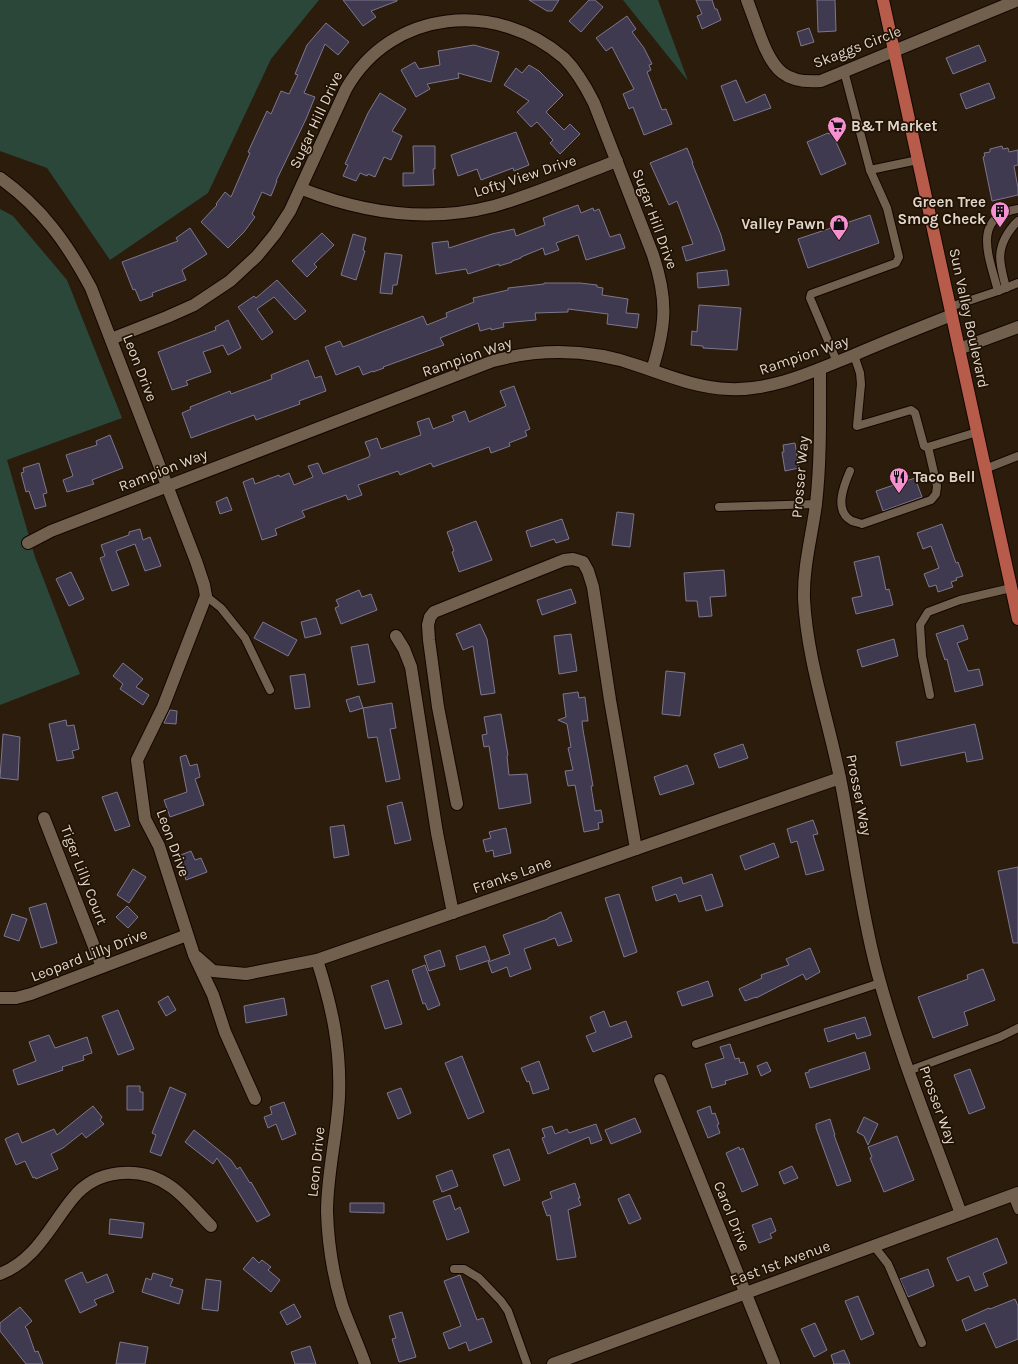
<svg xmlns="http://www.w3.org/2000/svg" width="1018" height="1364" font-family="Karla,sans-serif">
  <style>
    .green { fill: #2b473a }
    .building { fill: #3f3a4f; stroke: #7d778e }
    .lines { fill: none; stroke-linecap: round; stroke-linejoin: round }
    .lane-casing { stroke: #130600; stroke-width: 10 }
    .street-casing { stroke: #130600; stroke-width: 14 }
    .primary-casing { stroke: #130600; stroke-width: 14 }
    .lane { stroke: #72604f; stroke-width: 8 }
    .street { stroke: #72604f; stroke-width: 12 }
    .primary { stroke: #b75c4a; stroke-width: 12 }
    .labels { text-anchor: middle; stroke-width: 3.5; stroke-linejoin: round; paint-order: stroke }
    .street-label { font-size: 15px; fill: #dfd5cb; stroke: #211204 }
    .poi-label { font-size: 15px; font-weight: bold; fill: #dfd5cb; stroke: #211204; text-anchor: start }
  </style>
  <rect width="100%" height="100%" fill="#2b1c0c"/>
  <g class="green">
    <path d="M0 0H319L271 59 208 193 110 260 47 168 0 151Z"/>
    <path d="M623 0H658L688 81Z"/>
    <path d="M0 209 13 216 67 280 122 418 7 460 35 557 80 674 0 705Z"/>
  </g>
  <g class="building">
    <path d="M343 0H397V1L371 11 376 17 363 26Z"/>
    <path d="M529 0H559L552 11H547Z"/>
    <path d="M589 0H595L603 7 581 32 569 21Z"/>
    <path d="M696 0H712L715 9H717L721 20 702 29 697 16 702 14Z"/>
    <path d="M817 0H835L836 31 818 32Z"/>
    <path d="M627 16 636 29 632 32 644 48 652 64 649 65 651 70 647 72 662 110 666 109 672 124 644 135 633 107 629 109 623 94 634 89 612 47 606 51 596 38Z"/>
    <path d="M326 23 349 42 338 55 325 44 304 93 315 97 306 119 276 181H277L271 196 262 192 252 214 255 217 244 232 228 248 201 222 217 205 216 204 225 192 231 197 250 153 248 152 267 111 271 114 281 91 289 94 298 75 295 74 307 45Z"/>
    <path d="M809 28 814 42 801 46 797 32Z"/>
    <path d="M474 45 499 52 491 82 458 73 459 78 427 84 430 89 416 97 401 70 415 62 419 69 440 65 438 51Z"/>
    <path d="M979 45 986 61 953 74 946 58Z"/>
    <path d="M529 65 539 71 563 95 546 112 564 130 570 124 580 134 560 154 550 143 553 140 537 122 531 127 517 112 529 101 504 85 516 68 522 73Z"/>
    <path d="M736 80 746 103 765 94 771 108 734 121 721 86Z"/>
    <path d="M989 83 995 98 966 109 960 94Z"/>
    <path d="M380 93 406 109 392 131 402 136 391 160 384 157 375 177 368 174 367 176 360 173 356 181 343 176 348 165 345 164 368 113Z"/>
    <path d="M516 132 529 165 514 171 513 168 481 180 477 169 458 176 451 155Z"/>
    <path d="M828 133 829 134 832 133 846 164 821 175 807 142Z"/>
    <path d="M413 146H435V169H433L434 185 403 186V173H414Z"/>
    <path d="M1002 146 1003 149 1008 148 1009 152 1018 150V165L1014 166 1018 188V195L992 201 983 157 985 156 984 153 990 152V149Z"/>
    <path d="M687 148 693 163H692L721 235 725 250 686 261 682 247 693 244 677 201 669 205 650 163Z"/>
    <path d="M578 205 581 213 593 208 594 211 599 209 610 237 620 234 625 248 586 260 578 235 556 243 559 250 545 255 543 248 521 257V258L512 261V262L499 266V264L468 274 466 269 436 274 432 243 448 241 449 248 492 234 514 229 516 236 545 225 543 218Z"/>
    <path d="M870 215 879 243 808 268 798 239Z"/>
    <path d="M190 228 207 254 182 270 186 280 152 293 153 296 140 301 135 289 133 290 122 262 178 241 176 238Z"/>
    <path d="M322 233 334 245 314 264 317 267 307 277 292 261Z"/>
    <path d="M353 234 366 238 363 250 365 251 356 280 341 275Z"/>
    <path d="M385 253 402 255 397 285H393L392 294 380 293Z"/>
    <path d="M727 270 729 285 698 288 697 273Z"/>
    <path d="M277 280 306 311 295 320 274 297 257 309 273 332 262 340 238 307 254 296 256 298Z"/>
    <path d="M544 283H580L597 285V287L603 288 602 295 628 299 626 313 639 314 637 328 607 324 608 314 568 309V312L535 313 536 320 503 323 504 327 491 330V328L480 331 478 323 440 338 444 345 383 367 384 368 373 372V371L363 375 359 366 336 375 325 347 340 341 343 347 423 316 427 325 447 317 446 313 474 302 473 298 508 290V288L544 284Z"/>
    <path d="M699 305 741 308 737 350 703 348V346L691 345 692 331 697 332Z"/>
    <path d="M228 320 241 348 228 355 223 345 203 352 211 372 186 381 188 385 172 390 158 352 216 330 215 327Z"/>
    <path d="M308 360 315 378 321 376 326 391 299 401 300 404 256 420 254 415 191 438 182 413 191 409 190 407 230 391 231 394 272 379 271 375Z"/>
    <path d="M514 386 530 429 525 431 527 436 509 443 510 446 491 453 489 447 433 467 431 463 400 475 398 471 358 485 362 495 348 500 346 495 302 511 305 517 275 529 277 535 262 540 243 482 253 478 255 484 279 475 280 477 289 473 294 485 313 477 308 466 318 463 323 474 369 457 370 455 365 442 377 438 381 449 421 435 417 422 429 418 433 429 454 421 452 416 465 411 469 422 506 406 500 391Z"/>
    <path d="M110 435 123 468 92 480 94 484 67 492 63 480 73 476 66 455 97 445 96 441Z"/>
    <path d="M795 443 799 468 785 471 782 452H784L783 445Z"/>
    <path d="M39 463 47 493 43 494 46 506 35 509 29 491 26 492 21 473 24 472 23 468Z"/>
    <path d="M915 478 922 497 883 511 876 491Z"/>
    <path d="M227 497 232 510 220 514 216 502Z"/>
    <path d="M617 512 634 514 630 547 612 545Z"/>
    <path d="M562 519 569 539 556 543 554 539 531 547 526 531Z"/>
    <path d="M476 521 492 560 459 572 452 552 454 551 447 532Z"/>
    <path d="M942 524 956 563 958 562 963 576 956 578 957 580 951 582 953 587 938 592 936 585 929 587 924 574 939 568 931 546 923 549 917 533Z"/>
    <path d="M140 529 143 540 150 537 161 566 145 571 135 544 116 551 129 585 112 591 100 558 105 556 101 545 129 535V532Z"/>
    <path d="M879 556 886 590 889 589 893 605 856 614 852 598 862 596 854 562Z"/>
    <path d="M724 570 726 596 710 597 712 616 699 617 697 601H686L684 573Z"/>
    <path d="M71 572 84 599 69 606 56 579Z"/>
    <path d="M571 589 576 603 542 615 537 600Z"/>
    <path d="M359 590 362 597 371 594 377 610 341 624 335 608 339 606 336 600Z"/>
    <path d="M316 618 321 634 305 638 301 622Z"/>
    <path d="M263 622 297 640 288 656 254 638Z"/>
    <path d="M480 624 487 639 495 693 481 695 473 646 463 650 456 634Z"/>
    <path d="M963 625 968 639 957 643 968 671 979 669 983 685 955 692 947 659 945 660 936 634Z"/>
    <path d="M571 634 577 671 559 674 554 636Z"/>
    <path d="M894 639 898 656 862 667 857 650Z"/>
    <path d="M368 644 375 682 358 685 351 647Z"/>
    <path d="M123 663 143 679 136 687 149 695 143 705 120 689 123 684 113 676Z"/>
    <path d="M666 671 685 673 680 716 662 714Z"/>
    <path d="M305 674 310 707 295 709 290 676Z"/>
    <path d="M578 692 579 698 585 697 588 721H582L583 730 593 786H591L595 811 601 810 603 822 598 823 599 829 584 832 575 785 568 786 565 771 573 770 568 748 571 747 567 724 558 720 566 717 563 694Z"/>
    <path d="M359 696 363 708 350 712 346 700Z"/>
    <path d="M392 703 396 728 390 729 400 779 386 782 377 737 368 738 363 708Z"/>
    <path d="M170 710 177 711 176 724 164 723Z"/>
    <path d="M501 714 508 755 507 756 509 775 527 774 531 803 499 809 489 746 484 747 482 735 487 734 484 717Z"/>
    <path d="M66 720 67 726 74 725 79 749 72 751 74 758 57 761 49 724Z"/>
    <path d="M975 724 983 759 967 762 965 752 901 766 896 742Z"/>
    <path d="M3 734 20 737 18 780 0 778Z"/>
    <path d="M743 744 748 758 719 768 714 754Z"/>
    <path d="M186 755 190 766 197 764 200 777 195 779 204 805 170 817 164 800 187 792 180 757Z"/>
    <path d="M687 765 694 784 660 795 654 777Z"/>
    <path d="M117 792 130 826 115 831 102 797Z"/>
    <path d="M402 802 411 840 395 844 387 806Z"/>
    <path d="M813 820 818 834 813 835 824 870 806 875 797 841 791 843 787 829Z"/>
    <path d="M344 825 349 855 334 858 330 827Z"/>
    <path d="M506 828 511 853 494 857 493 850 486 852 483 840 491 838 489 832Z"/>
    <path d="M774 843 779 857 745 870 740 856Z"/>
    <path d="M191 851 195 860 201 858 207 872 186 880 178 856Z"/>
    <path d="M1018 867V943H1013L998 871Z"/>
    <path d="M133 869 146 877 129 903 117 895Z"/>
    <path d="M712 874 723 906 706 911 701 895 679 902 676 894 656 901 652 887 681 877 683 884Z"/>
    <path d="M619 894 637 952 624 957 605 898Z"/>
    <path d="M46 903 57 943 41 948 29 908Z"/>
    <path d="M127 906 138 917 128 928 116 917Z"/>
    <path d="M561 912 572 941 558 946 555 938 524 949 531 969 525 971 510 977 507 967 492 973 488 962 510 954 503 935 548 919V918Z"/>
    <path d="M12 914 27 919 19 941 4 936Z"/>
    <path d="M485 946 490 960 460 970 456 956Z"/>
    <path d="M810 948 820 972 806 980 803 974 756 998V997L745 1001 739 989 762 978 761 975 789 965 786 959Z"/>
    <path d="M440 950 445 966 429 971 424 956Z"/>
    <path d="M425 965 440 1005 428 1010 425 1003 423 1004 412 970Z"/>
    <path d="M983 969 995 1000 964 1012 968 1025 933 1038 918 997 968 979 967 975Z"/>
    <path d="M388 980 402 1024 385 1029 371 986Z"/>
    <path d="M708 981 713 996 682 1006 677 992Z"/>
    <path d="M168 996 176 1010 166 1016 158 1002Z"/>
    <path d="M284 998 287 1015 246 1023 244 1006Z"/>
    <path d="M118 1010 134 1049 118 1055 102 1016Z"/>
    <path d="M604 1011 610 1027 626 1021 632 1037 593 1052 586 1036 596 1032 590 1017Z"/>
    <path d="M865 1017 871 1035 857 1039 855 1033 828 1042 824 1029Z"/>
    <path d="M49 1035 55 1048 87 1037 92 1053 83 1056 84 1060 62 1067 63 1070 18 1085 13 1070 36 1061 29 1042Z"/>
    <path d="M730 1044 735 1059 739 1058 740 1063 744 1062 748 1074 725 1081 726 1084 712 1088 705 1064 724 1058 720 1047Z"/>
    <path d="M865 1052 870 1069 810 1088 805 1073 809 1072V1070Z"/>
    <path d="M462 1056 484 1112 468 1119 445 1063Z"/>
    <path d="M539 1061 549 1089 533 1094 529 1081 527 1082 521 1068Z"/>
    <path d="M767 1062 771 1071 761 1076 757 1066Z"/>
    <path d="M970 1069 985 1108 969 1114 954 1075Z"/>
    <path d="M127 1086H140V1092H143V1110H127Z"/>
    <path d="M170 1087 186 1094 161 1156 150 1152 156 1135 152 1133Z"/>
    <path d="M401 1088 411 1113 398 1119 387 1093Z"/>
    <path d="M284 1102 296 1134 282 1140 276 1124 268 1128 264 1117 272 1114 270 1107Z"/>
    <path d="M93 1106 102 1117 100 1120 104 1124 86 1138 82 1133 63 1148 51 1154 58 1169 36 1179 35 1177 33 1178 25 1161 16 1165 5 1139 18 1133 22 1143 54 1129 57 1135Z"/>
    <path d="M710 1106 712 1114 715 1113 719 1124 717 1125 720 1133 708 1138 697 1111Z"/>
    <path d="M864 1117 878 1124 868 1145 864 1136 857 1132Z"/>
    <path d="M635 1118 641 1132 611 1144 605 1130Z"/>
    <path d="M830 1119 835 1135H834L851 1181 837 1186 816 1128V1124Z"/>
    <path d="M596 1124 602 1140 591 1144 589 1137 548 1154 542 1138 545 1137 542 1129 552 1126 555 1134 567 1129 569 1133Z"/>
    <path d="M194 1130 231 1160 237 1169 240 1167 250 1183 251 1182 270 1215 257 1222 217 1158 213 1164 185 1142Z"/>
    <path d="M897 1136 914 1180 884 1192 870 1158 872 1157 868 1147Z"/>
    <path d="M739 1147 740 1150 743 1148 758 1185 742 1192 726 1153Z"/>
    <path d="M509 1149 520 1180 504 1186 493 1155Z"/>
    <path d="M792 1166 798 1178 784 1184 779 1172Z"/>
    <path d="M452 1170 458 1186 442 1192 436 1176Z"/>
    <path d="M575 1183 580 1198H578L581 1205 568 1210 576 1257 557 1260 550 1215 547 1216 542 1202 552 1198 550 1192Z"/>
    <path d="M629 1194 641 1219 629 1224 618 1199Z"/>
    <path d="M450 1195 455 1210 460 1207 469 1232 447 1240 433 1201Z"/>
    <path d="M350 1203H384V1213L350 1212Z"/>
    <path d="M771 1218 776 1231 770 1234 772 1238 759 1243 752 1225Z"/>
    <path d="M110 1219 144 1223 142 1238 109 1234Z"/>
    <path d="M997 1238 1007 1263 983 1273 988 1286 975 1291 969 1276 957 1281 947 1258Z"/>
    <path d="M253 1257 259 1263 262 1260 271 1267 268 1270 280 1280 271 1292 243 1269Z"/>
    <path d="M928 1269 934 1286 908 1297 900 1279Z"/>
    <path d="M82 1272 87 1283 107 1274 114 1292 94 1300 97 1305 80 1313 65 1280Z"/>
    <path d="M153 1273 173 1279 170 1286 183 1290 179 1304 142 1292 146 1278 151 1280Z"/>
    <path d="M460 1275 477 1320 483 1318 492 1342 469 1351 466 1342 449 1349 443 1333 461 1326 444 1281Z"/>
    <path d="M206 1279 221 1281 218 1311 202 1309Z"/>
    <path d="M858 1296 874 1334 861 1340 845 1301Z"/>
    <path d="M1015 1299 1018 1306V1339L996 1348 985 1323 966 1331 962 1320 989 1308 990 1309Z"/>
    <path d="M294 1304 301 1317 287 1325 280 1312Z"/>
    <path d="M20 1307 32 1321 25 1327 27 1329 35 1352 38 1351 43 1364H26L0 1331V1323Z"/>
    <path d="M402 1312 416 1357 399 1362 392 1339 396 1338 389 1316Z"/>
    <path d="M815 1323 827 1350 814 1357 801 1329Z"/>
    <path d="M120 1342 148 1347 145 1364H116Z"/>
    <path d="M310 1346 316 1364H295L291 1352Z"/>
    <path d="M844 1350 850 1364H834L831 1355Z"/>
  </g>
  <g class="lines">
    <g class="lane-casing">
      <g id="lane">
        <path d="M844 71 870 170 918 160"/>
        <path d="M1006 288C1001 267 995 253 1008 233 1011 229 1014 224 1018 221"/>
        <path d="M998 291C990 259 970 217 1018 209"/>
        <path d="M950 307 998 291 1018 283"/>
        <path d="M854 355 860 373 861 384 857 426 911 410 915 413 924 446 928 447 977 432"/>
        <path d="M837 362 810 298 811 294 896 263 899 257 887 208 870 170"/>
        <path d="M985 469 1018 456"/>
        <path d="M850 471C844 485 833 511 852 521 855 522 859 523 862 524L931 500 936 494 937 486 928 447"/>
        <path d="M719 507 816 504"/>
        <path d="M206 596 221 608 245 638 270 690"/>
        <path d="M930 695 922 656 920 625 928 612 960 600 1011 588"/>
        <path d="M696 1044 880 983"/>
        <path d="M908 1071 1000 1037 1018 1028"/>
        <path d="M1012 1195 1018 1210"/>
        <path d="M874 1246 888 1264 922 1343"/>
        <path d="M454 1269H464L479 1278 501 1301 508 1311 527 1364"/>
      </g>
    </g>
    <g class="street-casing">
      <g id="street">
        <path d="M747 0C752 13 756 25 761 38 773 70 785 84 821 81L1018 0"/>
        <path d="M0 178C42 208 67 243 91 288L196 561 204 585 206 596 163 707 137 760 145 819 159 846 194 955 213 995 225 1032 255 1099"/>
        <path d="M302 189C363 213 429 223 494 206 536 194 576 176 617 161"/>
        <path d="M111 339 167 317 194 305 230 281 257 256 275 234 290 211 346 89C392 8 497 0 564 58 577 71 586 87 594 103L653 255C668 300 666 326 652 370"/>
        <path d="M959 349 1018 327"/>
        <path d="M820 369C820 414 821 459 816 504 812 535 803 567 804 599 807 659 828 719 840 778 853 842 860 908 877 971 899 1054 932 1133 961 1214"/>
        <path d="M28 543 51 531 493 361C542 348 591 349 639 366 669 376 697 388 729 389 773 391 814 371 854 355 886 341 919 328 952 315"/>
        <path d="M396 636 404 649 411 667 437 833 453 913"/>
        <path d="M457 804 438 707 429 640 428 625 430 617 434 612 564 560 573 559 583 562 588 571 593 587 610 700 636 849"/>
        <path d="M44 818 102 967"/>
        <path d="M197 957 213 971 246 974 317 960 840 778"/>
        <path d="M317 960C332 1007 341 1047 339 1097 337 1136 327 1173 327 1212 328 1243 333 1275 342 1305 349 1325 358 1344 365 1364"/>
        <path d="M0 998H16L31 994 187 935"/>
        <path d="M660 1080 774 1364"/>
        <path d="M0 1274C36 1260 50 1226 73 1198 96 1169 140 1165 170 1186 185 1196 198 1213 211 1226"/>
        <path d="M553 1364 1018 1193"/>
      </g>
    </g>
    <g class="primary-casing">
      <path id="primary" d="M883 0 1018 619"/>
    </g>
    <use href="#lane" class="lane"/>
    <use href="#street" class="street"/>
    <use href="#primary" class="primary"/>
  </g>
  <defs>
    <g id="supermarket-pin" transform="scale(1)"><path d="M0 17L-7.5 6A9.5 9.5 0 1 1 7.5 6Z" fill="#f591d2" stroke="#211204"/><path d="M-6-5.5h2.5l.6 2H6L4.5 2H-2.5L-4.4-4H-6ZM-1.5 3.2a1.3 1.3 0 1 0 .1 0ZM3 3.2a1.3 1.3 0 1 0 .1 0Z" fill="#111"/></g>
    <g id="building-pin" transform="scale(1)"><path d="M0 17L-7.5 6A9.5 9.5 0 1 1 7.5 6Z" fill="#f591d2" stroke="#211204"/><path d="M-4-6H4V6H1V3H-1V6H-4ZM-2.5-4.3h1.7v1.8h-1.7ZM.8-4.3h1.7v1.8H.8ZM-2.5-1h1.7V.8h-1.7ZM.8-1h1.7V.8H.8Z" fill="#111"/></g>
    <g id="shop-pin" transform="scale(1)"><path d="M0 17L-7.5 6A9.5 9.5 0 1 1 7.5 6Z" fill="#f591d2" stroke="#211204"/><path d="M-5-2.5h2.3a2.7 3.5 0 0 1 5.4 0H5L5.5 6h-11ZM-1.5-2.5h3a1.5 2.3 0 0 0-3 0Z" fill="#111"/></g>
    <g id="restaurant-pin" transform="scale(1)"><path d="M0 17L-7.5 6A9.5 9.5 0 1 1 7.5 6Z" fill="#f591d2" stroke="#211204"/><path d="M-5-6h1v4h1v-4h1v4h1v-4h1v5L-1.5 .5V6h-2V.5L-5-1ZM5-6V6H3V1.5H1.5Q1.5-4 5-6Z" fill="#111"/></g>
  </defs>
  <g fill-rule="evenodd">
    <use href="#supermarket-pin" x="837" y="126"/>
    <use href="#building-pin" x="1000" y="211"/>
    <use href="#shop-pin" x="839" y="224"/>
    <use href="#restaurant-pin" x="899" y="477"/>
  </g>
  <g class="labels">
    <g class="street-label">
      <text transform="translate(857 47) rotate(-21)" y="5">Skaggs Circle</text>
      <text transform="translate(316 120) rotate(-65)" y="5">Sugar Hill Drive</text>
      <text transform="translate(525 176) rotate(-18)" y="5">Lofty View Drive</text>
      <text transform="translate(655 219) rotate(70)" y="5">Sugar Hill Drive</text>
      <text transform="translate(969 318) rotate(78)" y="5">Sun Valley Boulevard</text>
      <text transform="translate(804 355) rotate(-19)" y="5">Rampion Way</text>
      <text transform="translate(467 357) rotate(-19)" y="5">Rampion Way</text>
      <text transform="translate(140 368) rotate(69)" y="5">Leon Drive</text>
      <text transform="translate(163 470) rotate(-21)" y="5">Rampion Way</text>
      <text transform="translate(800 477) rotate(-85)" y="5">Prosser Way</text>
      <text transform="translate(859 795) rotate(79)" y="5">Prosser Way</text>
      <text transform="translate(173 843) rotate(70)" y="5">Leon Drive</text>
      <text transform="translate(84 875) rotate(69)" y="5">Tiger Lilly Court</text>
      <text transform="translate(512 875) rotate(-19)" y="5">Franks Lane</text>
      <text transform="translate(89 955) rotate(-21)" y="5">Leopard Lilly Drive</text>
      <text transform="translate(938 1105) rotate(70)" y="5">Prosser Way</text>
      <text transform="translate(316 1162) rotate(-84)" y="5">Leon Drive</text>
      <text transform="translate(732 1216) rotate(68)" y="5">Carol Drive</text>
      <text transform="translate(780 1263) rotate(-20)" y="5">East 1st Avenue</text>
    </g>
    <g class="poi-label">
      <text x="851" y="131">B&amp;T Market</text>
      <text x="986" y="207" text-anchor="end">Green Tree<tspan x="986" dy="17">Smog Check</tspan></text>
      <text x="825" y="229" text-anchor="end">Valley Pawn</text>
      <text x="913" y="482">Taco Bell</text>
    </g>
  </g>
</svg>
